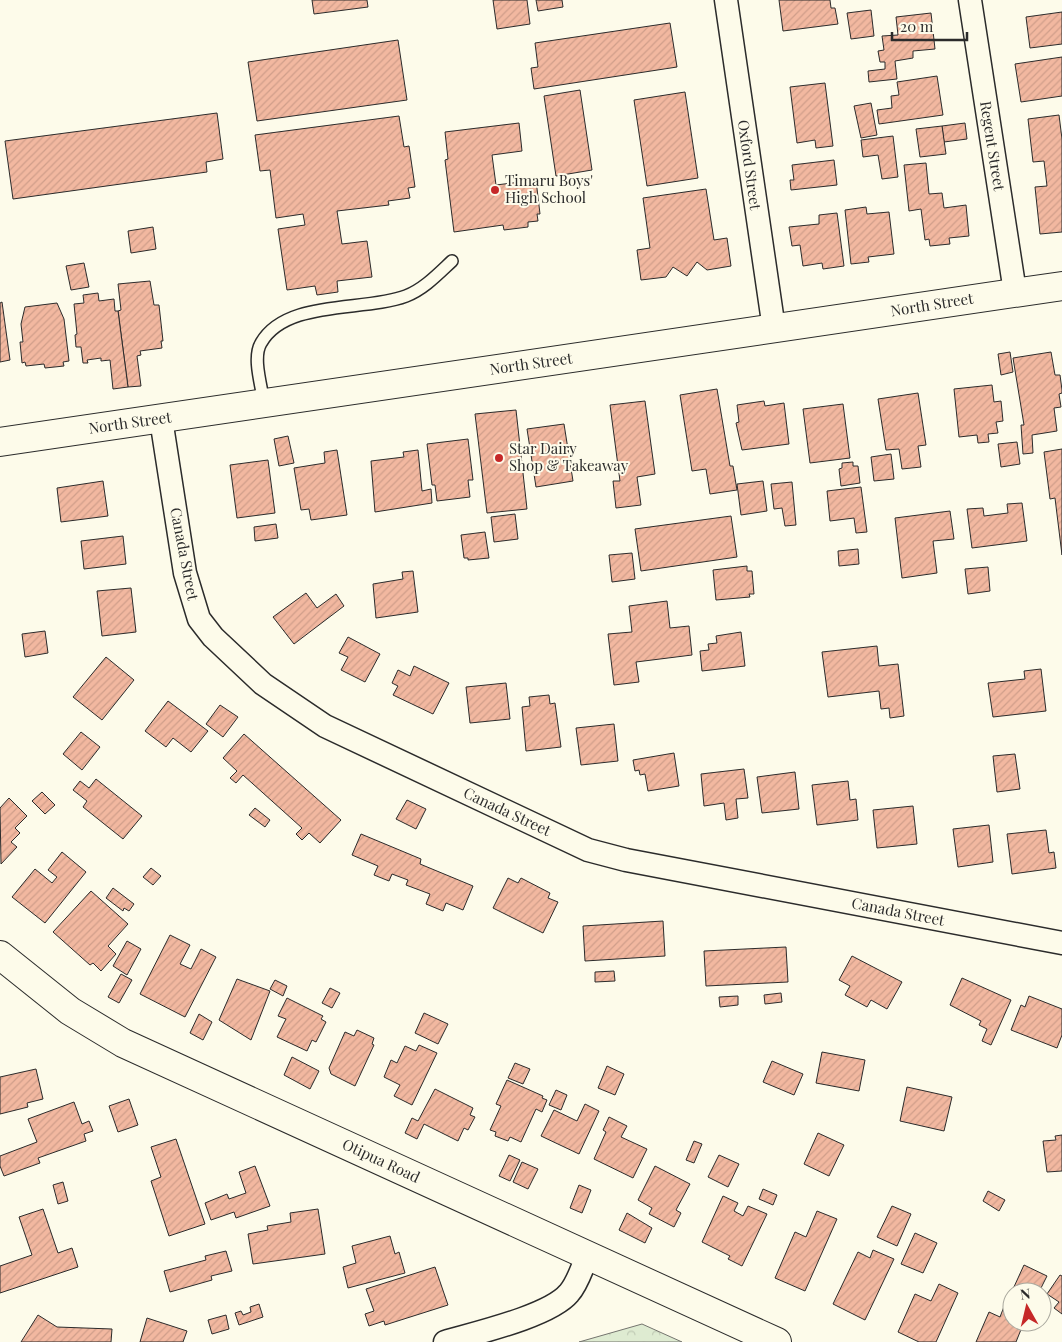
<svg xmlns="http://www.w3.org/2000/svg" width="1062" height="1342" font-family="'Playfair Display',serif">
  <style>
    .forest { fill: url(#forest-crowns); stroke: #74746e }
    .building { fill: url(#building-hatch); stroke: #2b2b2b }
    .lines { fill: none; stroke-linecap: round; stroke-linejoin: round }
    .lane-casing { stroke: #2b2b2b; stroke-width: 14 }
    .street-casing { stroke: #2b2b2b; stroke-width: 25 }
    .secondary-casing { stroke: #2b2b2b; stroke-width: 30 }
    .lane { stroke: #fdfbea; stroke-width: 11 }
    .street { stroke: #fdfbea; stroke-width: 22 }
    .secondary { stroke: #fdfbea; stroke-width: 28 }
    .poi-dot { fill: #c62828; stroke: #fdfbea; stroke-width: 2 }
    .labels { text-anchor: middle; stroke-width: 4; stroke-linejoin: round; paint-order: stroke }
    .street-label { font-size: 15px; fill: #2b2b2b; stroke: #fdfbea }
    .poi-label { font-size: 15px; fill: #2b2b2b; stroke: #fdfbea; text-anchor: start }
  </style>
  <defs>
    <pattern id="forest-crowns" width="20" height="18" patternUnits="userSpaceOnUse" patternTransform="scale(1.25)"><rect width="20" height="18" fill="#deebd1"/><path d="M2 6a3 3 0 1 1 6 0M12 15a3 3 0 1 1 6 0" fill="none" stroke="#bfcab4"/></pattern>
    <pattern id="building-hatch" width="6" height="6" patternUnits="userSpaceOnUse" patternTransform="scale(1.25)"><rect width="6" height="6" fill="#f2b8a0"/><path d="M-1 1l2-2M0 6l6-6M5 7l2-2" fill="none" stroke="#d09e8a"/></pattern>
  </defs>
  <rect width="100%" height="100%" fill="#fdfbea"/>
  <path class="forest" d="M642 1324 682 1342H579Z"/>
  <g class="building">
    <path d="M312 0H367L368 7 314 14Z"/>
    <path d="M493 0H527L530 24 497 29Z"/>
    <path d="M536 0H562L563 7 538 11Z"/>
    <path d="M779 0H830L831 8H835L838 24 783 31Z"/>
    <path d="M871 10 874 36 851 39 847 13Z"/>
    <path d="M1062 12V44L1030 48 1026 17Z"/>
    <path d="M931 13 935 49 913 51V58L895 61 897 79 869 82 868 71 885 69V62H880L878 51 884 50 882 36 898 35 896 17Z"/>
    <path d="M670 23 677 67 534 89 531 68 538 67 535 43Z"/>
    <path d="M398 40 407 100 257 121 248 62Z"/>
    <path d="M1062 57V96L1021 102 1015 64Z"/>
    <path d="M937 76 943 115 879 124 877 110 892 108 891 96 899 95 897 82Z"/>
    <path d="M825 83 833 146 816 148 815 140 797 143 790 87Z"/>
    <path d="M580 90 592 170 556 176 544 96Z"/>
    <path d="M685 92 698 178 647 186 634 100Z"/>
    <path d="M871 103 877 135 861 138 854 106Z"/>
    <path d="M217 113 223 159 206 162 207 172 13 199 5 141Z"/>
    <path d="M1059 115 1062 139V232L1040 234 1035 187 1047 186 1044 161 1033 162 1028 119Z"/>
    <path d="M399 116 404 147 409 146 415 187 408 188 410 198 388 201 389 205 337 211 342 244 367 241 372 277 337 281 338 292 317 295 315 286 287 290 278 229 305 225 303 214 276 218 270 170 260 171 255 135Z"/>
    <path d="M519 123 522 151 492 155 496 185 536 180 540 214H537L538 221 528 222V227L504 230 503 225 454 232 445 160 448 159 445 132Z"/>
    <path d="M965 123 967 139 944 142 942 126Z"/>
    <path d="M942 126 946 154 920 157 916 129Z"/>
    <path d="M893 136 898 177 882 179 878 155 863 157 861 140Z"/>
    <path d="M834 160 837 185 791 190 790 180H794L792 165Z"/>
    <path d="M926 163 929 194 942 193 944 208 966 205 969 236 949 238 950 244 930 246 929 239 925 240 921 209 909 211 904 165Z"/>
    <path d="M706 189 714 240 727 238 731 266 707 270 697 262 687 276 673 267 666 277 641 280 637 250 650 248 643 198Z"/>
    <path d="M866 207 867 214 889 212 894 254 868 257 869 262 851 264 845 210Z"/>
    <path d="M837 213 844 266 823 269 822 263 803 266 800 245 792 246 789 227 819 224V215Z"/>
    <path d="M153 227 156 249 131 253 128 231Z"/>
    <path d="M84 263 89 287 71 290 66 266Z"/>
    <path d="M150 281 154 305H159L163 341H161L162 348 140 351 141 355 137 356 141 386 128 387 118 311 121 310 118 284Z"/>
    <path d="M98 293 99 301 114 299 115 311H118L128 387 113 389 110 360 101 361V358L87 360 88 363H83L81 347H76L75 335 77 334 74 304 84 303 83 295Z"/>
    <path d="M2 302 10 360 0 362V303Z"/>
    <path d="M57 303 64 319 69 361 63 362 64 366 45 368 44 364 26 366 25 362 22 363 20 342H23L21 324 25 307Z"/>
    <path d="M1010 352 1013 372 1001 375 998 354Z"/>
    <path d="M1051 352 1055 375H1060L1062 390V393L1059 394 1061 407 1054 408 1057 431 1032 435 1033 453 1023 454 1021 425H1024L1013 358Z"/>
    <path d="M992 385 994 402 1001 401 1003 421 996 422 998 433 988 434 989 442 978 443 977 435 959 437 954 389Z"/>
    <path d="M717 389 730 466H733L737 490 710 494 706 469 692 471 680 395Z"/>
    <path d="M918 393 926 445 918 446 921 467 902 469 899 449 886 450 878 399Z"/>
    <path d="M645 401 655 474 637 477 641 505 616 508 613 481H620L610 405Z"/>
    <path d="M764 401 765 406 784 403 789 444 742 450 736 423 739 422 737 405Z"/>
    <path d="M843 404 850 458 810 463 803 409Z"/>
    <path d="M516 410 527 509 487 513 475 414Z"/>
    <path d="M564 424 573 481 536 487 527 429Z"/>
    <path d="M288 436 294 463 279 466 274 439Z"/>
    <path d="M468 439 473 480H468L470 497 437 501 435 485H432L427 444Z"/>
    <path d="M1017 442 1020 464 1001 467 998 444Z"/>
    <path d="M1062 449V555L1055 498 1050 499 1044 452Z"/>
    <path d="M337 450 347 515 311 520 309 509 301 510 294 468 325 463 324 452Z"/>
    <path d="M418 450 422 491 431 489 432 503 375 512 371 461 404 457 403 452Z"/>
    <path d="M891 454 894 479 874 481 871 457Z"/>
    <path d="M268 460 275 513 237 518 230 465Z"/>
    <path d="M853 462V466H858L860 483 841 486 839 469 842 468V463Z"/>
    <path d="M103 481 108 516 61 522 57 488Z"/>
    <path d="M763 481 767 511 741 515 737 484Z"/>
    <path d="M792 482 796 525 785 526 782 508 774 509 771 484Z"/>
    <path d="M861 487 867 532 856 533 854 518 830 521 827 491Z"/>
    <path d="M1022 503 1027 541 972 548 967 509 983 508 984 516 1008 513 1007 504Z"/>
    <path d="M950 511 954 539 933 541 937 573 902 578 895 518Z"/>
    <path d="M515 514 518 539 494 542 491 517Z"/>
    <path d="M731 516 737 557 641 571 635 529Z"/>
    <path d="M276 524 278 538 255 541 254 527Z"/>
    <path d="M485 532 489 558 468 560V558H464L461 535Z"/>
    <path d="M123 536 126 564 84 569 81 541Z"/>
    <path d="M858 549 859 564 839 566 838 551Z"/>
    <path d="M632 553 635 579 612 582 609 555Z"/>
    <path d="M747 566V571H752L754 594H749L750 597 716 600 713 570Z"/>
    <path d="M988 567 990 591 968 594 965 569Z"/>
    <path d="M413 571 418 612 376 618 373 584 403 579 402 572Z"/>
    <path d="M131 588 136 632 102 636 97 591Z"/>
    <path d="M306 593 317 608 336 594 344 606 294 644 273 617Z"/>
    <path d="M667 601 670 628 689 626 692 655 636 662 639 682 614 685 608 634 632 632 629 606Z"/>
    <path d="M45 631 48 653 25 657 22 634Z"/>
    <path d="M741 632 745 666 702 671 700 651 709 650 708 644 717 643 716 636Z"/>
    <path d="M348 637 380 654 365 682 341 670 348 657 339 653Z"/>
    <path d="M877 646 879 666 898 664 904 716 890 718 889 708 881 709 879 691 828 697 822 652Z"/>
    <path d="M106 657 134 680 102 720 73 697Z"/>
    <path d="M414 666 449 683 433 714 393 695 398 686 392 683 398 670 410 676Z"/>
    <path d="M1041 669 1046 711 993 717 988 683 1025 679 1024 671Z"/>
    <path d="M506 683 510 719 470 723 466 687Z"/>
    <path d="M549 695 550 704 555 703 561 747 526 751 522 707 530 706 529 697Z"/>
    <path d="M168 701 208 731 191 752 173 738 166 747 145 731Z"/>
    <path d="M220 705 238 717 223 737 206 724Z"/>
    <path d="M614 724 618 761 581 765 576 728Z"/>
    <path d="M81 732 100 747 82 770 63 754Z"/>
    <path d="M244 734 341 820 320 843 309 833 302 840 296 834 302 828 243 775 236 783 230 778 237 771 223 758Z"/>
    <path d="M674 753 679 786 648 791 645 774 640 775 639 770 635 771 633 760Z"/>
    <path d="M1015 754 1020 789 997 792 993 756Z"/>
    <path d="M744 769 748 798 736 799 738 818 726 820 724 803 704 806 701 774Z"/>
    <path d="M795 772 799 809 762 813 757 777Z"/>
    <path d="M96 779 142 816 123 839 83 807 87 801 73 790 80 781 89 788Z"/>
    <path d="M848 781 850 800 856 799 858 820 817 825 812 785Z"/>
    <path d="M42 792 55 805 45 814 32 801Z"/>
    <path d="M9 798 27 816 15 828 20 833 11 842 17 847 1 864 0 808Z"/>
    <path d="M407 800 426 809 416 829 396 819Z"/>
    <path d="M913 806 917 844 877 848 873 810Z"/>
    <path d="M255 808 270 820 265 827 249 815Z"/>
    <path d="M989 825 993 862 958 867 953 829Z"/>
    <path d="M1046 830 1049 853 1054 852 1056 868 1012 874 1007 834Z"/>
    <path d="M361 834 421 859 420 864 473 886 463 910 446 903 443 911 426 904 430 894 406 885 408 880 392 874 389 881 374 875 378 866 352 855Z"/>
    <path d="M62 852 86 872 45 923 12 897 35 869 52 883 57 877 48 870Z"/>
    <path d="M151 868 161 876 153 885 143 877Z"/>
    <path d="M508 878 518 883 521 878 550 893 548 898 558 902 543 933 493 908Z"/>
    <path d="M113 888 134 904 129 911 124 908 123 911 106 898Z"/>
    <path d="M91 891 128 924 108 946 116 954 101 971 93 963 90 965 53 932Z"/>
    <path d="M663 921 665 956 585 961 583 926Z"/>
    <path d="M170 935 190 945 180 964 191 969 201 949 216 957 185 1017 140 994Z"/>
    <path d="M127 941 141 949 127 975 113 966Z"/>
    <path d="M786 947 788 982 706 986 704 951Z"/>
    <path d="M852 956 902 982 887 1009 871 1000 867 1007 845 995 850 986 839 980Z"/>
    <path d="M614 971 615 981 595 982V972Z"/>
    <path d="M121 974 132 980 119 1003 108 997Z"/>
    <path d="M962 978 1011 1000 991 1045 982 1041 987 1029 979 1025 981 1021 950 1005Z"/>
    <path d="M237 979 270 991 251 1040 219 1020Z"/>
    <path d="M275 980 287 986 283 996 270 989Z"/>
    <path d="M330 988 340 993 332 1008 322 1003Z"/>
    <path d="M781 993 782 1002 765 1004 764 995Z"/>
    <path d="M738 996V1005L720 1007 719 997Z"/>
    <path d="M1029 996 1062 1009V1035L1057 1048 1011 1030 1021 1005 1025 1007Z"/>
    <path d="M287 998 323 1016 321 1019 326 1022 316 1042 312 1040 307 1051 277 1037 286 1019 278 1016Z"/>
    <path d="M424 1013 448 1024 438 1044 415 1033Z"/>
    <path d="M199 1014 212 1022 203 1040 190 1033Z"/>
    <path d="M357 1030 374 1038 372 1044 374 1045 355 1086 331 1074 329 1068 345 1032 354 1036Z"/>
    <path d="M419 1045 437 1053 412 1105 394 1096 400 1085 384 1077 391 1060 397 1063 405 1046 416 1051Z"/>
    <path d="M822 1052 865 1060 859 1091 816 1083Z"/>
    <path d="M292 1057 319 1071 310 1089 284 1075Z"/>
    <path d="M772 1061 803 1074 794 1095 763 1082Z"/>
    <path d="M515 1063 530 1069 523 1084 508 1078Z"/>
    <path d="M607 1066 624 1074 615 1095 598 1088Z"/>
    <path d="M36 1069 43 1099 27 1103 28 1107 0 1114V1077Z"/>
    <path d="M507 1080 543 1096 542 1098 547 1100 542 1112 536 1109 521 1142 510 1137 508 1141 495 1136 496 1132 490 1130 501 1106 496 1104Z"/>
    <path d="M907 1087 952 1097 944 1131 900 1121Z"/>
    <path d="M435 1089 473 1108 470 1115 475 1117 468 1130 464 1128 458 1141 424 1124 417 1139 405 1133 412 1118 418 1121Z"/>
    <path d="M556 1090 567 1095 561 1110 549 1105Z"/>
    <path d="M129 1099 138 1125 118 1132 109 1106Z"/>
    <path d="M74 1102 82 1124 89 1121 93 1131 84 1134 86 1141 38 1158 40 1163 4 1176 0 1166V1156L37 1142 28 1119Z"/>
    <path d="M585 1104 599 1111 579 1154 541 1136 554 1110 577 1121Z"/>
    <path d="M609 1117 627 1126 621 1137 647 1149 633 1178 594 1159 606 1132 603 1130Z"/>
    <path d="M818 1133 844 1145 829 1176 804 1164Z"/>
    <path d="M1062 1135V1171L1047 1172 1043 1141 1056 1140 1055 1136Z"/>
    <path d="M176 1139 205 1224 169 1236 151 1181 161 1177 151 1147Z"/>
    <path d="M694 1141 702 1144 694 1163 686 1160Z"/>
    <path d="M509 1155 520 1160 510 1181 499 1176Z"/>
    <path d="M719 1155 739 1164 728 1187 708 1177Z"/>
    <path d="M522 1162 538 1169 528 1189 513 1182Z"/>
    <path d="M255 1166 270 1206 236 1218 234 1212 211 1220 205 1203 227 1194 229 1199 246 1193 239 1172Z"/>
    <path d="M655 1166 690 1184 676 1210 681 1213 674 1227 649 1214 652 1208 638 1200Z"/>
    <path d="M63 1182 68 1201 58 1204 53 1185Z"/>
    <path d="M579 1185 591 1190 582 1213 570 1208Z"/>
    <path d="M763 1189 777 1195 773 1205 759 1199Z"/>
    <path d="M988 1191 1005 1200 999 1211 983 1201Z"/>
    <path d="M723 1196 738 1203 734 1211 743 1216 748 1206 767 1214 742 1266 728 1259 730 1256 702 1242Z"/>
    <path d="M892 1206 911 1214 897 1246 877 1237Z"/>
    <path d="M43 1209 58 1253 72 1248 78 1267 0 1293V1266L32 1255 19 1217Z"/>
    <path d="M318 1209 325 1254 253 1264 248 1234 268 1230 267 1226 291 1222 290 1213Z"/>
    <path d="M817 1211 837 1219 805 1291 775 1278 795 1232 806 1237Z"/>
    <path d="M627 1213 652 1228 645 1243 619 1230Z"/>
    <path d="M915 1233 937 1243 923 1273 901 1264Z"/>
    <path d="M390 1236 395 1254 399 1252 405 1273 348 1288 343 1267 356 1263 352 1246Z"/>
    <path d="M873 1250 894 1259 865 1320 833 1304 858 1252 870 1258Z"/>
    <path d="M226 1251 232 1271 211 1276 212 1280 170 1292 164 1271 206 1260 205 1256Z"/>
    <path d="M1024 1265 1047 1276 1039 1292H1012V1302L1008 1300Z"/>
    <path d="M435 1267 448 1305 385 1325 384 1321 369 1326 365 1314 374 1311 366 1289Z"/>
    <path d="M1060 1275 1062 1276V1314L1054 1308 1059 1302 1047 1294Z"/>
    <path d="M939 1284 958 1293 936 1342H919L898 1332 915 1294 931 1301Z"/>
    <path d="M259 1304 263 1317 239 1325 235 1313 241 1311 243 1315 251 1312 250 1307Z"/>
    <path d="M1005 1304 1012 1307V1322L1022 1327 1016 1342H976L989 1312 1000 1317Z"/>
    <path d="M38 1315 57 1327 112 1329 111 1342H21Z"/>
    <path d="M226 1315 229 1329 212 1334 208 1320Z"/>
    <path d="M147 1318 187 1331 183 1342H140Z"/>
  </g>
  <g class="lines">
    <g class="lane-casing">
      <path id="lane" d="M264 404C262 387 252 358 261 343 286 299 364 312 406 296 424 289 438 274 452 261"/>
    </g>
    <g class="street-casing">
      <g id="street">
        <path d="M726 0 774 329"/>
        <path d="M970 0 1015 292"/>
        <path d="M161 419 185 573 199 619 213 637 263 684 325 726 588 850 626 860 1062 943"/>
        <path d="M445 1342C476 1333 550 1316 569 1293 578 1283 582 1267 588 1255"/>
      </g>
    </g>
    <g class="secondary-casing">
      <g id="secondary">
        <path d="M0 442 1062 286"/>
        <path d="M0 955 70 1011 123 1043 777 1342"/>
      </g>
    </g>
    <use href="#lane" class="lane"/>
    <use href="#street" class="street"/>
    <use href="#secondary" class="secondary"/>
  </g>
  <g class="poi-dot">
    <circle cx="495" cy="190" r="5"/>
    <circle cx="499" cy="458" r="5"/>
  </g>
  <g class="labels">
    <g class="street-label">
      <text transform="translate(992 146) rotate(81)" y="5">Regent Street</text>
      <text transform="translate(749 165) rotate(82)" y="5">Oxford Street</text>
      <text transform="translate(932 305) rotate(-9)" y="5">North Street</text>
      <text transform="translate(531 364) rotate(-8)" y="5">North Street</text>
      <text transform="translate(130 423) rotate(-8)" y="5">North Street</text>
      <text transform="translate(184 554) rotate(79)" y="5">Canada Street</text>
      <text transform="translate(507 812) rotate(25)" y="5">Canada Street</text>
      <text transform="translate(898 912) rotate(11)" y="5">Canada Street</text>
      <text transform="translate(381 1161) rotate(25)" y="5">Otipua Road</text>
    </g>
    <g class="poi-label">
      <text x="505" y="186">Timaru Boys'<tspan x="505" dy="17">High School</tspan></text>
      <text x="509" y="454">Star Dairy<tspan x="509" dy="17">Shop &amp; Takeaway</tspan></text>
    </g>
  </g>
  <g transform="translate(1027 1307) rotate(352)"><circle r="24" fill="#fdfbea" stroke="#a9a89e"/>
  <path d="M0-4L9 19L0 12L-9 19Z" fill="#c62828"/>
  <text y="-8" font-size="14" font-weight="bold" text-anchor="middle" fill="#2b2b2b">N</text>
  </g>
  <path d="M892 32v8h75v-8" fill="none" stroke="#2b2b2b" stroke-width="2.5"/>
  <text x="900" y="32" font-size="15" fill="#2b2b2b" stroke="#fdfbea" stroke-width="4" paint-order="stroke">20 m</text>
</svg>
